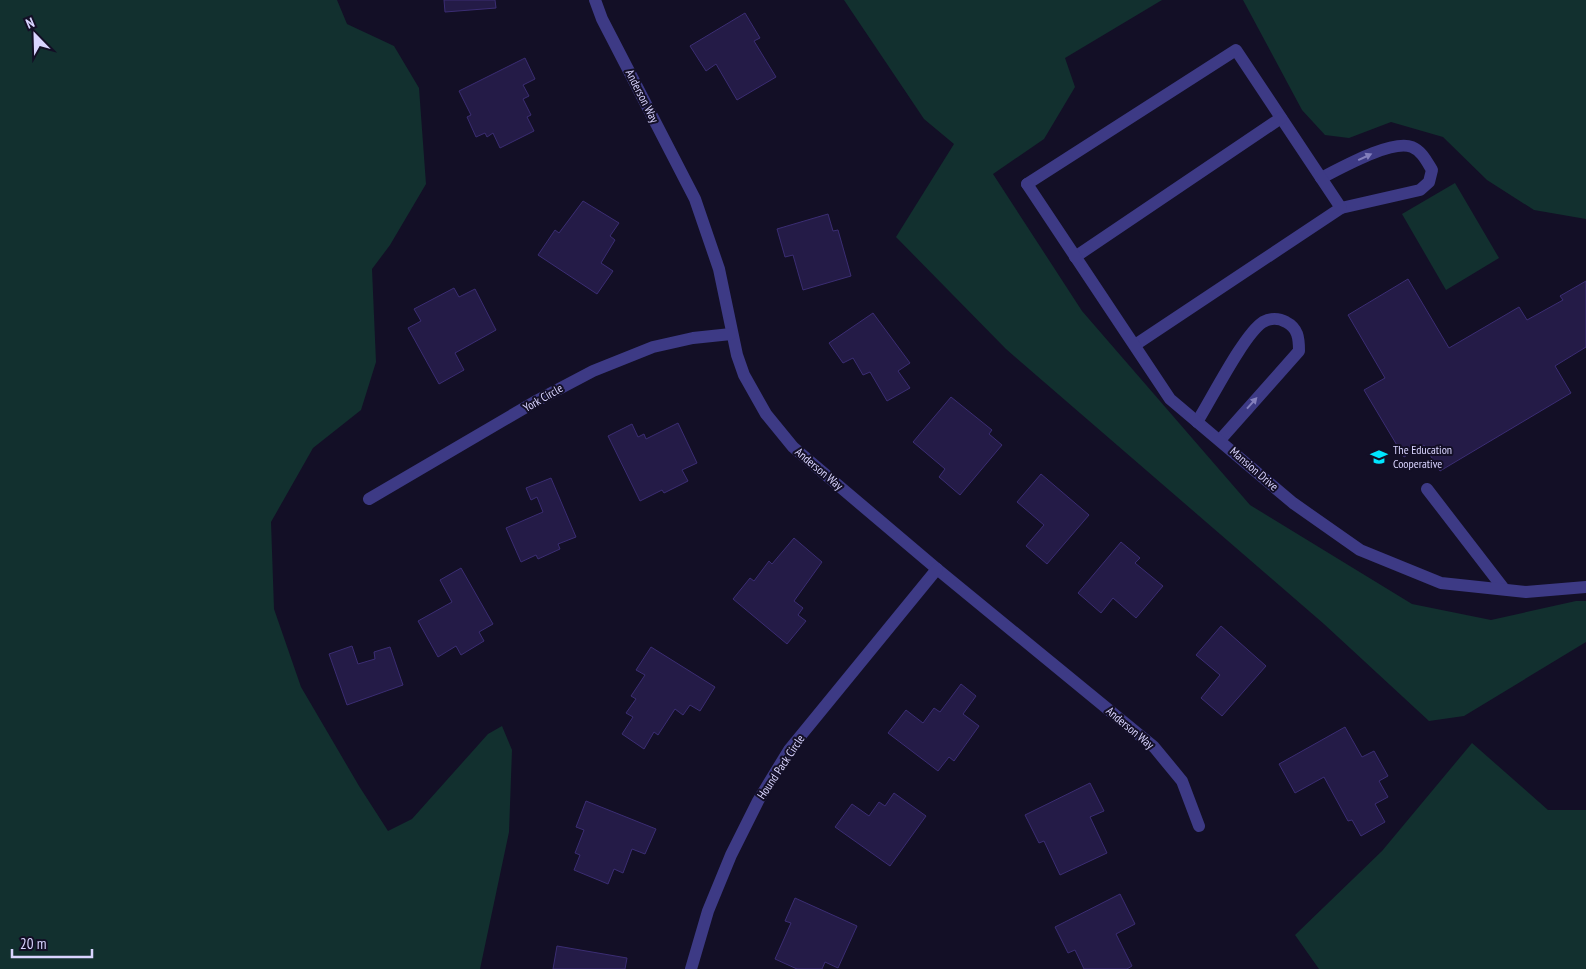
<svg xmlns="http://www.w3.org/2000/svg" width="1586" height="969" font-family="'PT Sans Narrow',sans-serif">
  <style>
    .green { fill: #12302f }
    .building { fill: #241b47; stroke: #3b2d73 }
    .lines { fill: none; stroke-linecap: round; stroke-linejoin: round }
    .lane { stroke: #3d3a85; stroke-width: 12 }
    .street { stroke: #3d3a85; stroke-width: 12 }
    .oneway { fill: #837fbc }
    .labels { text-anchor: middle; stroke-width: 4; stroke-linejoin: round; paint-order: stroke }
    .street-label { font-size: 12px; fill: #d9d4ff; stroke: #130f26 }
    .poi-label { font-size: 12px; fill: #d9d4ff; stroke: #130f26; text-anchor: start }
  </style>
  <rect width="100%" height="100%" fill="#130f26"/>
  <g class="green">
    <path d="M0 0H337L347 24 394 46 419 88 426 184 390 245 372 269 376 362 361 410 313 448 271 522 274 609 301 687 359 786 388 831 412 819 488 734 502 726 512 750 509 832 480 969H0Z"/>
    <path d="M844 0H1162L1065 58 1075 87 1044 139 993 174 1082 311 1250 505 1412 604 1491 620 1576 601H1586V642L1464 716 1429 721 1324 624 1006 349 896 237 954 144 924 119Z"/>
    <path d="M1243 0H1586V219L1534 210 1487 180 1443 137 1391 122 1349 138 1325 135 1302 110Z"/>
    <path d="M1455 183 1499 258 1446 290 1402 214Z"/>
    <path d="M1472 743 1548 810H1586V969H1319L1295 935 1382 851Z"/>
  </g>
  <g class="building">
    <path d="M444 0H495L496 8 445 12Z"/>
    <path d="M745 13 760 38 754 41 776 77 737 100 716 64 706 71 690 46Z"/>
    <path d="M525 58 535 79 523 85 529 96 523 99 531 115 527 117 534 131 500 148 493 133 487 137 485 133 476 137 467 117 471 115 459 91Z"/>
    <path d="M583 201 619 223 610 236 615 240 601 263 613 271 597 294 538 255 555 230 559 233Z"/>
    <path d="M828 214 833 231 838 230 851 276 803 290 793 255 785 257 777 229Z"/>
    <path d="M1408 279 1449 348 1519 307 1527 320 1563 300 1560 296 1586 281V347L1555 366 1571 393 1440 471 1424 445 1404 457 1364 390 1385 378 1348 315Z"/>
    <path d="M454 288 459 297 475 289 496 330 455 353 464 370 439 384 408 328 421 321 414 309Z"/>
    <path d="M873 313 910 363 898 371 910 388 887 401 870 372 863 375 853 358 843 363 829 343Z"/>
    <path d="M951 397 992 430 989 434 1002 445 960 495 939 477 945 469 913 442Z"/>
    <path d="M678 423 697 463 682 470 688 481 664 493 662 490 640 501 608 436 632 424 638 437 644 434 646 439Z"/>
    <path d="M1041 474 1089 515 1047 564 1026 546 1044 525 1017 502Z"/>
    <path d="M551 478 576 537 558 544 560 549 538 559 536 555 521 562 506 528 543 512 537 497 531 500 526 488Z"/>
    <path d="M794 538 822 562 794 601 803 608 798 615 806 621 787 644 733 599 750 578 754 581 769 561 772 564Z"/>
    <path d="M1121 542 1140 558 1135 563 1163 586 1136 618 1113 598 1101 613 1078 593Z"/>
    <path d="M461 568 493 624 479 632 484 641 461 655 456 646 438 657 418 621 452 602 440 580Z"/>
    <path d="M1221 626 1266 666 1222 716 1201 698 1220 675 1196 655Z"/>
    <path d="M352 646 358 664 375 659 374 652 390 647 403 685 347 705 329 654Z"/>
    <path d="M651 647 715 687 700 711 690 705 683 715 675 709 658 735 654 732 644 749 622 734 633 717 626 713 636 699 631 696 645 675 636 670Z"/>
    <path d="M961 684 976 696 963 714 979 726 954 761 949 757 938 771 888 733 906 710 923 723 934 708 940 712Z"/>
    <path d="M1345 727 1362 757 1374 751 1388 776 1379 781 1388 797 1375 804 1385 822 1361 836 1352 820 1348 821 1324 777 1295 793 1279 764Z"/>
    <path d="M1090 783 1104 811 1090 817 1107 853 1060 875 1044 841 1039 843 1025 815Z"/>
    <path d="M894 793 926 816 890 866 835 827 852 804 869 816 879 802 885 806Z"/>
    <path d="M586 801 656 829 645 854 632 849 623 873 614 869 608 884 574 870 580 855 575 853 584 830 576 827Z"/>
    <path d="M1120 894 1135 924 1116 934 1132 966 1127 969H1084L1075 950 1068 953 1055 927Z"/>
    <path d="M795 898 857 926 838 968 825 962 822 969H797L775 959 791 923 785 921Z"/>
    <path d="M557 946 627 958 625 969H553Z"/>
  </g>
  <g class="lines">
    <g class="lane">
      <path d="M1321 178C1341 168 1392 139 1412 147 1422 151 1427 162 1432 170L1429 182 1420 190 1341 208"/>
      <path d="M1027 184 1236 50 1341 208 1135 345"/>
      <path d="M1075 257 1281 118"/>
      <path d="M1197 422C1211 400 1244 334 1263 322 1270 318 1279 318 1286 322 1298 328 1299 338 1299 351L1220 440"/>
      <path d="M1427 489 1504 589"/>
    </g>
    <g class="street">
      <path d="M595 0 602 19 695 199 719 269 737 355 744 375 766 414 793 447 937 569 1154 747 1182 781 1199 826"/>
      <path d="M1027 184 1170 399 1293 503 1360 550 1441 583 1526 592 1586 587"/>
      <path d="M369 499 538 400 593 371 653 347 693 338 731 334"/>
      <path d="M691 969 708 911 731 855 758 801 789 750 937 569"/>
    </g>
  </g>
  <defs><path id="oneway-solid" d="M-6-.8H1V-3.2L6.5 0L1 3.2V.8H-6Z" transform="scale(1.25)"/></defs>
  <g class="oneway">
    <use href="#oneway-solid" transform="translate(1365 157) rotate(-25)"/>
    <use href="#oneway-solid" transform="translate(1252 403) rotate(-48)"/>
  </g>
  <defs>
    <g id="school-bare" transform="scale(1.35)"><path d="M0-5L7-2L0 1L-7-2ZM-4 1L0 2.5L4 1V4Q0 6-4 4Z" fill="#00e5ff" stroke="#130f26" stroke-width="2.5" paint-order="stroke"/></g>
  </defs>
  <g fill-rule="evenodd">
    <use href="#school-bare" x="1379" y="457"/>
  </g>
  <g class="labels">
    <g class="street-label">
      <text transform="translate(642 96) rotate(63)" y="4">Anderson Way</text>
      <text transform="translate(543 398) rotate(-30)" y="4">York Circle</text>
      <text transform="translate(819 469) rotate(40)" y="4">Anderson Way</text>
      <text transform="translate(1254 469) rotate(41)" y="4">Mansion Drive</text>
      <text transform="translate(1130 728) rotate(40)" y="4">Anderson Way</text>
      <text transform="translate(781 767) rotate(-56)" y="4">Hound Pack Circle</text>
    </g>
    <g class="poi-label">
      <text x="1393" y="454">The Education<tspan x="1393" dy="14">Cooperative</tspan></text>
    </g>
  </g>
  <g transform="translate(35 35) rotate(337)" stroke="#130f26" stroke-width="4" paint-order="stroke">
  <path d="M0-4L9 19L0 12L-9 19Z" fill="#d9d4ff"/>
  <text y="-8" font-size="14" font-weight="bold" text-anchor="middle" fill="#d9d4ff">N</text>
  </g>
  <path d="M12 949v8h80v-8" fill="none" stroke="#d9d4ff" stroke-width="2.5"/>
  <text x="20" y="949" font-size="15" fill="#d9d4ff" stroke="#130f26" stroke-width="4" paint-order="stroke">20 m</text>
</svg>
